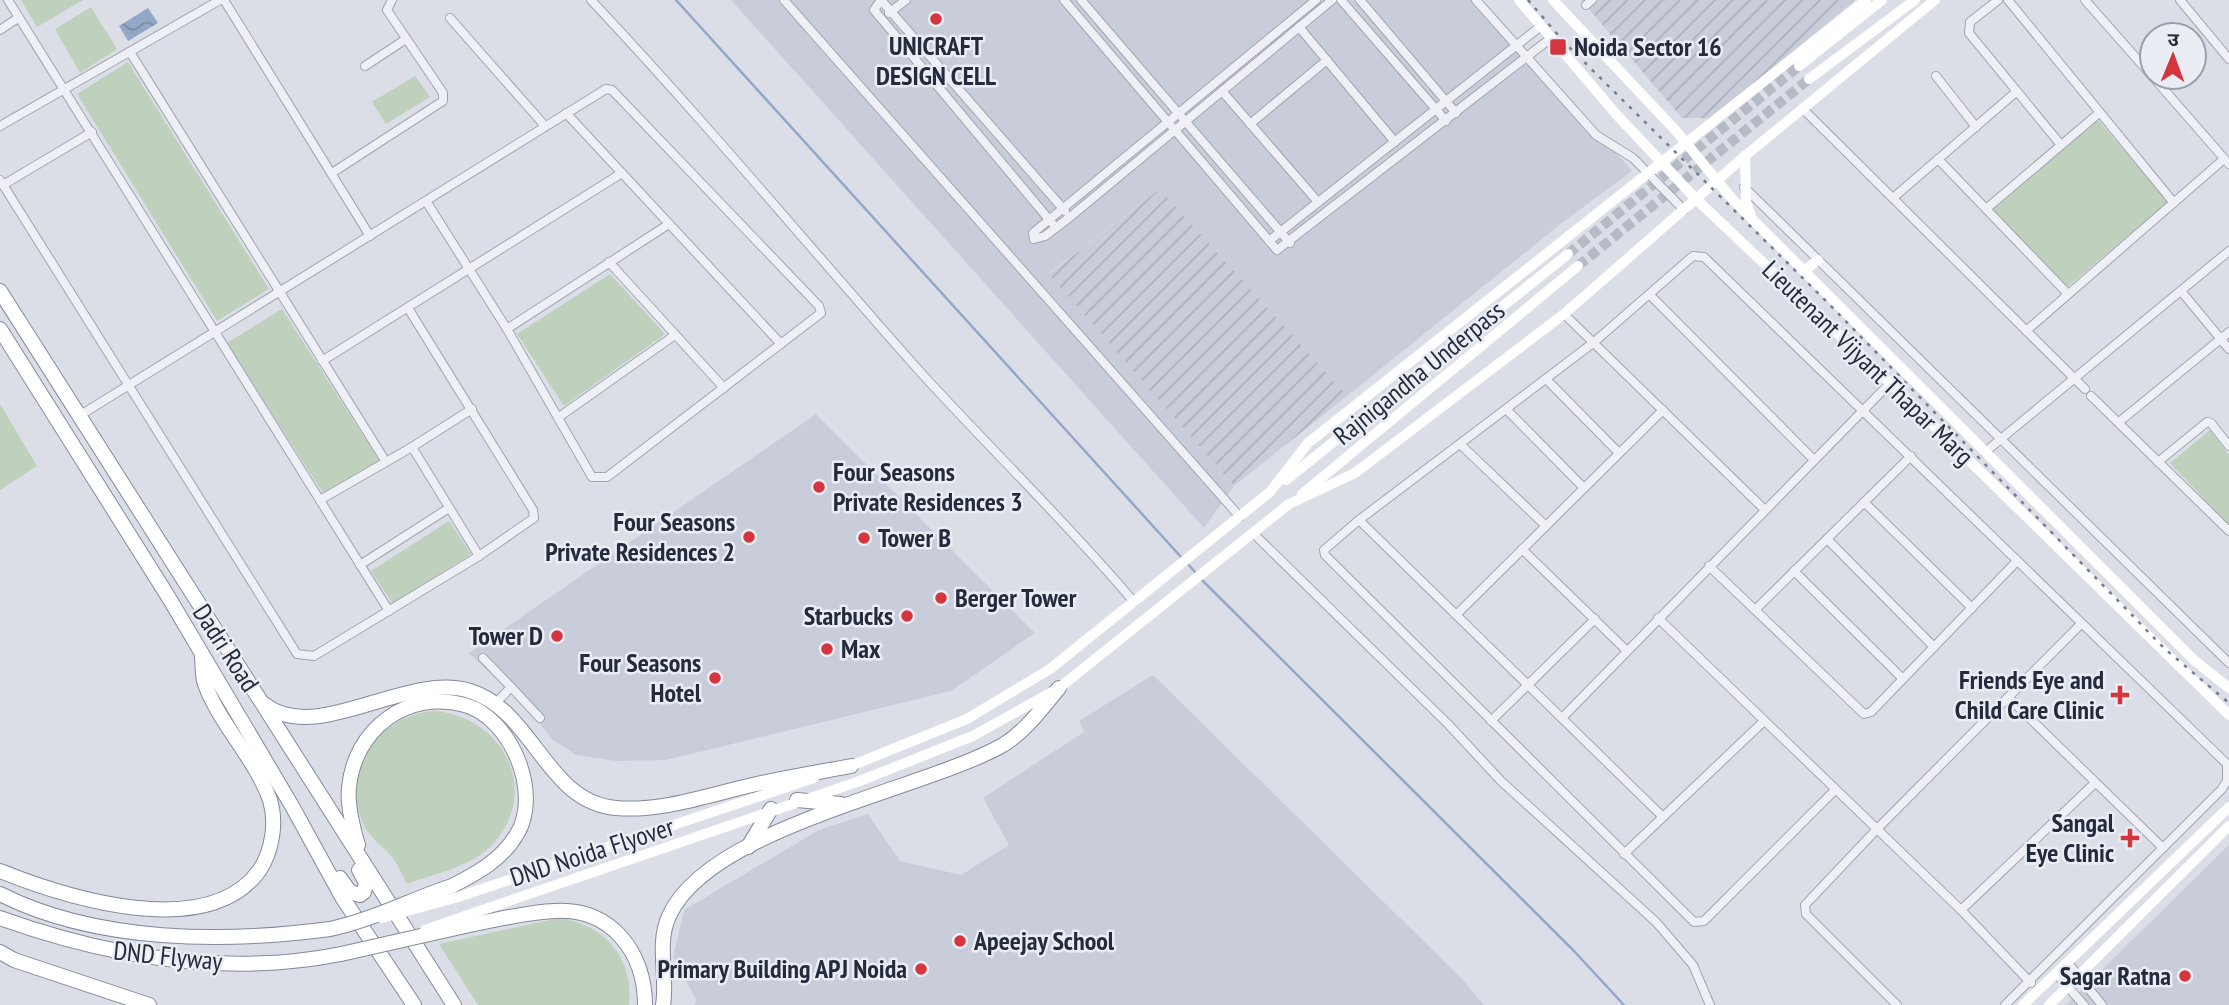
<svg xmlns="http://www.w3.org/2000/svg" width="2229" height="1005" font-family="'PT Sans Narrow','Noto Sans Devanagari',sans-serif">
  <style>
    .built { fill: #c9cdd9 }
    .industrial { fill: url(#industrial-furrows) }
    .green { fill: #bfd1bc }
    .water { fill: url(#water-waves) }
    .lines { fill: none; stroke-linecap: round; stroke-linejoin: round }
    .stream { stroke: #93a8c9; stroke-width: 2.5 }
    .secondary-tunnel { stroke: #b6bac5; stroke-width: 10; stroke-dasharray: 10 5; stroke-linecap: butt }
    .street-casing { stroke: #a0a5b1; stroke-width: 10 }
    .highway-casing { stroke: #828a9e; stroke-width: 16 }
    .street { stroke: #eef0f5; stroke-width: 8 }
    .secondary { stroke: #fff; stroke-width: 10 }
    .highway { stroke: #fff; stroke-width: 14 }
    .rail { stroke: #747c91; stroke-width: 2.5; stroke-dasharray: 3.5 7; stroke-linecap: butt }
    .highway-bridge-casing { stroke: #828a9e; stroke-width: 16; stroke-linecap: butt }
    .secondary-bridge { stroke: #fff; stroke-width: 10 }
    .highway-bridge { stroke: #fff; stroke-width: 14 }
    .poi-dot { fill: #d5363e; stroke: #eaedf4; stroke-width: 2.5 }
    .labels { text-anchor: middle; stroke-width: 5; stroke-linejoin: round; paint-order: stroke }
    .poi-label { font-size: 26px; font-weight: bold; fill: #242b3d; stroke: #eaedf4; text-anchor: end }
    .street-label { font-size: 26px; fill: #242b3d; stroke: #eaedf4 }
  </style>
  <defs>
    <pattern id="industrial-furrows" width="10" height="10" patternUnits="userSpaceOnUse" patternTransform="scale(1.75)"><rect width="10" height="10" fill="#c9cdd9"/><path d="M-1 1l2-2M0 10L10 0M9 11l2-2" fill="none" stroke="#acb0bb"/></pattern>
    <pattern id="water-waves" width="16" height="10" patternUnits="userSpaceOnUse" patternTransform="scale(1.75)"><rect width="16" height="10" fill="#93a8c9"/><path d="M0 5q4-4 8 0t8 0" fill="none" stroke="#7889a4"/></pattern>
  </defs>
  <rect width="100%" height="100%" fill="#dbdee7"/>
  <g class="built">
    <path d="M731 0H1482L1632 171 1563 222 1347 396 1160 189 1049 273 1234 486 1204 528Z"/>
    <path d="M816 414 1035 633 951 691 666 760 617 761 576 755 553 740 521 702 469 653Z"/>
    <path d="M1153 675 1462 979 1484 1005H694L697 1001 673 957 684 910 819 830 868 814 900 861 961 875 1009 845 983 798 1084 732 1079 721Z"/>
    <path d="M2229 845V1005H2066Z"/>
  </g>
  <g class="industrial">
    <path d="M1581 0H1855L1714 118H1682Z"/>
    <path d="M1160 189 1347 396 1234 486 1049 274Z"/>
  </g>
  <g class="green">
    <path d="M21 0H83L37 27Z"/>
    <path d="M91 7 117 49 80 73 55 29Z"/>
    <path d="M128 62 269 289 217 321 77 94Z"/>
    <path d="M415 76 430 97 386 124 372 102Z"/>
    <path d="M2098 120 2168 202 2067 287 1992 209Z"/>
    <path d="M610 274 665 334 564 406 517 334Z"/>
    <path d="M282 309 380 462 325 496 227 343Z"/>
    <path d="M0 404 37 466 0 490Z"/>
    <path d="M2210 430 2229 455V525L2170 463Z"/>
    <path d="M449 521 471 554 393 604 371 571Z"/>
    <path d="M435 711C502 716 542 790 493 844 472 867 436 873 407 884 403 876 399 867 394 860 385 846 370 840 363 823 338 770 380 714 435 711Z"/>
    <path d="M559 918C605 924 634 959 629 1005H478L439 944Z"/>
  </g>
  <path class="water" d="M148 8 158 23 128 41 119 26Z"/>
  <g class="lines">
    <g class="stream">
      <path d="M676 0 1181 557"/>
      <path d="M1186 562 1196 573"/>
      <path d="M1200 578 1574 951 1624 1005"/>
    </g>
    <g class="secondary-tunnel">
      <path d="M1568 254 1799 66"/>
      <path d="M1578 266 1809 79"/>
    </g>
    <g class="street-casing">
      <g id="street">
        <path d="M8 0 389 611"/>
        <path d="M224 0 370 236"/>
        <path d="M591 0C703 119 806 243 914 365 986 445 1064 519 1134 602"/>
        <path d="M784 0 1240 517"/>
        <path d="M881 0 874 10 1052 223"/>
        <path d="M881 0 1065 211"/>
        <path d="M1064 0 1277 250 1551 38"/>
        <path d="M1081 0 1290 243"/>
        <path d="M1316 0 1033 233 1034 239 1045 236 1070 217 1332 0"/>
        <path d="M1341 0 1446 121"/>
        <path d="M1360 0 1456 113"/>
        <path d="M1476 0 1596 135 1633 158 1684 210"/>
        <path d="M1998 0 1970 22 1969 33 2061 145"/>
        <path d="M2008 0 2174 203"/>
        <path d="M2085 0 2152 76"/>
        <path d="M2180 0 2229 59"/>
        <path d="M1586 5 1592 0"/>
        <path d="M889 13 906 0"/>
        <path d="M450 18 545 126"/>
        <path d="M1299 27 1395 142"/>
        <path d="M0 30 18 18"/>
        <path d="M130 52 386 462"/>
        <path d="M365 66 406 39"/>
        <path d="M1936 76 1976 127"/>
        <path d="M2153 77 2229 164"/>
        <path d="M1222 91 1318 202"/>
        <path d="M1803 109 2085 389"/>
        <path d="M566 113 781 344"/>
        <path d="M1250 124 1327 60"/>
        <path d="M0 126 220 0"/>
        <path d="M1938 159 2068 294"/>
        <path d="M332 173 443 101V93L387 10 392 0"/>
        <path d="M0 180 297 654 314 656 479 556 534 518 533 510 408 308"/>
        <path d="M3 185 92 132"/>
        <path d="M1744 187 2229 663"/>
        <path d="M1893 198 2016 92"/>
        <path d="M1986 209 2099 113"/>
        <path d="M1269 241 1541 26"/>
        <path d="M609 262 724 388"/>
        <path d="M2181 291 2229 349"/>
        <path d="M1650 295 1814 460"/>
        <path d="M1564 314 1765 510"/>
        <path d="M507 329 669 224"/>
        <path d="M2026 331 2224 159"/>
        <path d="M322 361 622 173"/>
        <path d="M1546 379 1619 453"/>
        <path d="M2091 396 2229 531"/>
        <path d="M1506 409 1584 488"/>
        <path d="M79 416 606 89 612 90 819 306 821 313 607 477H592L507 329 426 201"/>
        <path d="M559 417 675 335"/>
        <path d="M2119 422 2229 332"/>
        <path d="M1460 444 1546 526"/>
        <path d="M412 447 472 409"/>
        <path d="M1985 452 2229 251"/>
        <path d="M2158 462 2207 422 2211 423 2229 446"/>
        <path d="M320 500 412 447 479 556"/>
        <path d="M1864 502 1972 608"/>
        <path d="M1359 520 1663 817"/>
        <path d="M1253 533 1448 724 1501 781 1656 922 1693 965 1710 1005"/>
        <path d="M1827 539 1934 647"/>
        <path d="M1522 549 1627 651"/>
        <path d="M360 565 449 508"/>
        <path d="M1709 566 1864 714 1871 712 2017 561"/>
        <path d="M1794 571 1903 679"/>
        <path d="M1755 610 1911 456"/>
        <path d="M1456 615 1663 410"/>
        <path d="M1658 618 1961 910 2031 983"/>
        <path d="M483 658 511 687"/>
        <path d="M2009 698 2163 848"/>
        <path d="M494 705 511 687 540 718"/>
        <path d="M1562 718 1890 383"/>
        <path d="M1491 721 1595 619"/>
        <path d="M1834 791 1704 921 1694 922 1325 555 1324 550 1359 520 1593 343 1693 256 1704 257 2227 764V781L2221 790 2005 1005"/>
        <path d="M1624 854 1763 722"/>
        <path d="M1961 910 2095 783"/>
        <path d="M2068 963 2102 1005"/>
        <path d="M2056 974 2084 1005"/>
        <path d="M1897 1005 1806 914 1805 905 1877 829 2081 624"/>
      </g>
    </g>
    <g class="highway-casing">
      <g id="highway">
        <path d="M0 291 454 1005"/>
        <path d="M0 329 169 598 292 806 342 897 414 1005"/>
        <path d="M264 704C317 746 406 671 470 691 534 711 546 802 616 808 664 812 710 794 757 784 788 777 820 772 851 766"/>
        <path d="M797 800 841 804"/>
        <path d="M358 845C353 828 347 806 349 788 354 729 408 689 465 705 511 718 542 793 517 834 502 860 477 873 452 886"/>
        <path d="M748 847 771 809"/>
        <path d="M0 871C67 898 207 942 259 871 272 852 277 823 270 800 255 758 220 725 205 684 202 677 203 666 202 658"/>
        <path d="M340 878 350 892 360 895 364 892 366 883 359 870"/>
        <path d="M0 894C97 943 225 943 330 929"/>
        <path d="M0 918C109 957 226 977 341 954"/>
        <path d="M474 924C501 919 528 912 555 911 611 908 645 952 645 1005"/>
        <path d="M0 952 14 960 149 1005"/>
        <path d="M663 1005C668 975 656 945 669 916 709 827 921 791 1003 745 1026 731 1042 708 1059 688"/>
      </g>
    </g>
    <use href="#street" class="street"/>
    <g class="secondary">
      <path d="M1519 0 1616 114 1696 199 1890 383 2229 715"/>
      <path d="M1553 0 1677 132 1733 200 2195 661 2229 688"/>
      <path d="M1799 66 1882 0"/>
      <path d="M1809 79 1915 0"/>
      <path d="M1745 156 1746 202 1751 215"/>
      <path d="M1804 271 1818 260"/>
      <path d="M1286 480 1568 254"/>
      <path d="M1302 494 1578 266"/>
      <path d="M846 768 967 719 1050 669 1270 492 1308 443 1866 0"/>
      <path d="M458 897 814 778"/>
      <path d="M468 915 857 782 973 736 1059 688 1289 504 1355 473 1564 314 1745 156 1935 0"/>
      <path d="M2023 1005 2229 807"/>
      <path d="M2049 1005 2229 826"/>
    </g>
    <use href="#highway" class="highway"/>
    <path class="rail" d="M1528 0 1565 43 1831 306 2165 649 2229 703"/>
    <g class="highway-bridge-casing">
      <g id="highway-bridge">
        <path d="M330 929C372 920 410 900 452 886"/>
        <path d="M341 954 474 924"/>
      </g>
    </g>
    <g class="secondary-bridge">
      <path d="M382 918 458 897"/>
      <path d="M425 930 468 915"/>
    </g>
    <use href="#highway-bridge" class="highway-bridge"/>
  </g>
  <g class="poi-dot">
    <circle cx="936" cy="19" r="7"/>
    <rect x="1549" y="38" width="18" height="18" rx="3.5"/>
    <circle cx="819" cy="487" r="7"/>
    <circle cx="749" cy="537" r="7"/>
    <circle cx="864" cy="538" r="7"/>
    <circle cx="941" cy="598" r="7"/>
    <circle cx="907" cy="616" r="7"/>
    <circle cx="557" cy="636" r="7"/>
    <circle cx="827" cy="649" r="7"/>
    <circle cx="715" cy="678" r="7"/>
    <path d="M2116.5 684.5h7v7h7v7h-7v7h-7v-7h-7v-7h7z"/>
    <path d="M2126.5 827.5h7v7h7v7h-7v7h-7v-7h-7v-7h7z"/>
    <circle cx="960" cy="941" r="7"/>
    <circle cx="921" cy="969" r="7"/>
    <circle cx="2185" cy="976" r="7"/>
  </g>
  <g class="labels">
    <g class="poi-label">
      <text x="936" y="55" text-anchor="middle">UNICRAFT<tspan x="936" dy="30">DESIGN CELL</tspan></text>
      <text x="1574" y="56" text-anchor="start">Noida Sector 16</text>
      <text x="833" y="481" text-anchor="start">Four Seasons<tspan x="833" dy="30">Private Residences 3</tspan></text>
      <text x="735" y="531">Four Seasons<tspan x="735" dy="30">Private Residences 2</tspan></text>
      <text x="878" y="547" text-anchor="start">Tower B</text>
      <text x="955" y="607" text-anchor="start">Berger Tower</text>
      <text x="893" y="625">Starbucks</text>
      <text x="543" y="645">Tower D</text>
      <text x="841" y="658" text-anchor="start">Max</text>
      <text x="701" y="672">Four Seasons<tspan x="701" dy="30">Hotel</tspan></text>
      <text x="2104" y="689">Friends Eye and<tspan x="2104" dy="30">Child Care Clinic</tspan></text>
      <text x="2114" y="832">Sangal<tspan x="2114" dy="30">Eye Clinic</tspan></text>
      <text x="974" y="950" text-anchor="start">Apeejay School</text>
      <text x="907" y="978">Primary Building APJ Noida</text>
      <text x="2171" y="985">Sagar Ratna</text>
    </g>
    <g class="street-label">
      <text transform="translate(1868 363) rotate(44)" y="9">Lieutenant Vijyant Thapar Marg</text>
      <text transform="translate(1419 373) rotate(-39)" y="9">Rajnigandha Underpass</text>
      <text transform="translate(226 648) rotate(57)" y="9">Dadri Road</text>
      <text transform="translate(592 852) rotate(-18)" y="9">DND Noida Flyover</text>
      <text transform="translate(168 956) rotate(6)" y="9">DND Flyway</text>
    </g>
  </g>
  <g transform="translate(2173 56) rotate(1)"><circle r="33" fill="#eaedf4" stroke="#9b9fab" stroke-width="2"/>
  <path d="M0-5L12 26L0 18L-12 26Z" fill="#d5363e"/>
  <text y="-10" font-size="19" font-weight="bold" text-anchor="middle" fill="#242b3d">उ</text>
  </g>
</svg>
